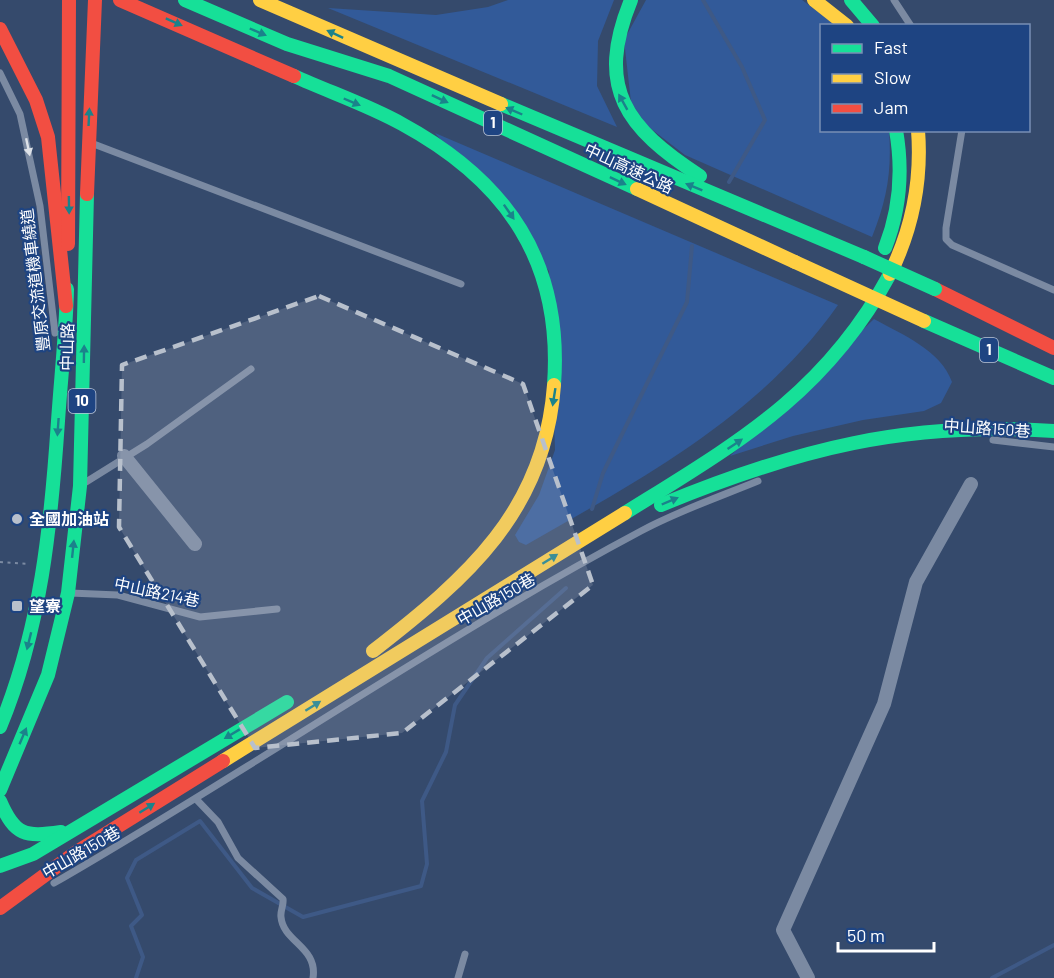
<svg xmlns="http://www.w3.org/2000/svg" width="1054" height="978" font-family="Barlow,'Noto Sans TC',sans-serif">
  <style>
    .green { fill: #325a99 }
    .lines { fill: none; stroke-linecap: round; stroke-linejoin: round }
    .stream { stroke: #3e5986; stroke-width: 4 }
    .path { stroke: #7b8aa2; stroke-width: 2; stroke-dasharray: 3 4.5; stroke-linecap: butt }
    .lane { stroke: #7b8aa2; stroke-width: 7 }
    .street { stroke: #7b8aa2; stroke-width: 14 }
    .fast { stroke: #16e098; stroke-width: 14 }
    .slow { stroke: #ffcf43; stroke-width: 14 }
    .jam { stroke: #f24e42; stroke-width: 14 }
    .fast-bridge { stroke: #16e098; stroke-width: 14 }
    .slow-bridge { stroke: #ffcf43; stroke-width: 14 }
    .oneway { fill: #1b828b }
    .oneway2 { fill: #dee2e8 }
    .marked { fill: #b8c0cc; fill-opacity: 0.2; stroke: #b8c0cc; stroke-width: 4.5; stroke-dasharray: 12 8; stroke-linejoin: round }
    .poi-dot { fill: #b8c0cc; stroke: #1e4482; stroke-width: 2 }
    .labels { text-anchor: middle; stroke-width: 4.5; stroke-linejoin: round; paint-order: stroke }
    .shield { fill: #1e4482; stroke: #bcc7da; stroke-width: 1.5 }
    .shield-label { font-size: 15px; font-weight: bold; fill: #fff }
    .street-label { font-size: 16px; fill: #fff; stroke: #1e4482 }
    .poi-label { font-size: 16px; font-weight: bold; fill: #fff; stroke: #1e4482; text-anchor: start }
  </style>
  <rect width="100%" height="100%" fill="#354a6c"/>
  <g class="green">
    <path d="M508 0H614L598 41 597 86 617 127 328 8 436 15 488 7Z"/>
    <path d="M646 0H802L836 25 822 26V130H889C892 172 887 199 872 237L685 155 646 125 631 102 624 40Z"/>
    <path d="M435 133 838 305C760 416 641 479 526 545L519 542 515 535 539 495 555 450 549 271Z"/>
    <path d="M874 319C901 334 941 350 952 382L941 403 924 411 863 420 793 436 730 456Z"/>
  </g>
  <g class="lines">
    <g class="stream">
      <path d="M703 0 742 67 765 120 729 182"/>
      <path d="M592 509 603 473 687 302 692 246"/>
      <path d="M136 978 143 957 131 926 142 915 127 878 136 860 200 821 252 888 303 917 421 886 427 864 422 801 446 752 455 705 487 658 566 588"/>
      <path d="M992 978 1054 945"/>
    </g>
    <path class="path" d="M0 562 29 564"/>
    <g class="lane">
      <path d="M894 0 911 26"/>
      <path d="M0 73 20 114 40 206 55 333"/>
      <path d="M962 130 946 228V239L952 245 1054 290"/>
      <path d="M91 143 461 284"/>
      <path d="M993 440 1054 447"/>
      <path d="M86 482 147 444 251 369"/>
      <path d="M70 593 118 595 200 617 277 609"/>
      <path d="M196 799 218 822 238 858 283 899C284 905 280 911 281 917 283 942 318 947 313 978"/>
      <path d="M54 883C252 769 440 638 641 531 678 511 719 497 758 481"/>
      <path d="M458 978 465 954"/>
    </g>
    <g class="street">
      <path d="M124 456 195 544"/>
      <path d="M808 978 783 930 884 704 916 582 971 484"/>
    </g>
    <g class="fast">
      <path d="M185 0 287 44 389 76 637 189"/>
      <path d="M631 0C595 88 626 128 700 176"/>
      <path d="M851 0 873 26"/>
      <path d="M294 76C329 92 368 105 402 124 507 181 563 262 554 385"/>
      <path d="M501 104 864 257"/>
      <path d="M885 248C900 210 903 170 896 130"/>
      <path d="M924 321 1054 378"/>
      <path d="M661 505C797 449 906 421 1054 431"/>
      <path d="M625 513C737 443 825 394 890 274"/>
      <path d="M0 727C41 628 51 526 58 421 61 377 66 333 67 289"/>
      <path d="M0 790 48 675 68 593 80 486 87 194"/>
      <path d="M0 801C15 836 25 837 61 832"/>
      <path d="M0 866 33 854 287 702"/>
    </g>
    <g class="slow">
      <path d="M260 0 501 104"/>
      <path d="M814 0 847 26"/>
      <path d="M637 189 795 262"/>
      <path d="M890 274C913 227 922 181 918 130"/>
      <path d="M373 651C467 578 545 511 554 385"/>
      <path d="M223 761 625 513"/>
    </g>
    <g class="jam">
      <path d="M120 0 294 76"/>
      <path d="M0 29 36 100 48 137 66 306"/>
      <path d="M87 194 95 0"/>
      <path d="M68 244 69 0"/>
      <path d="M935 289 1054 348"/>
      <path d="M0 908 75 853 223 761"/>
    </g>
    <path class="fast-bridge" d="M864 257 935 289"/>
    <path class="slow-bridge" d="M795 262 924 321"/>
  </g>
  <defs><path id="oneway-solid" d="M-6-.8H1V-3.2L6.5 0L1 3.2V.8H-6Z" transform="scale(1.5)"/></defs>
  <g class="oneway">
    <use href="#oneway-solid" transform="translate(174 22) rotate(24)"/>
    <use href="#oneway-solid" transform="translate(258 32) rotate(23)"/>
    <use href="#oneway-solid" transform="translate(335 34) rotate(-155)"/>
    <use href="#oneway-solid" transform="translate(440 99) rotate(25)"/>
    <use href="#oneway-solid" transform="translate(352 102) rotate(23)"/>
    <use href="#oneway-solid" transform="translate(623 102) rotate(-119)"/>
    <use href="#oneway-solid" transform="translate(514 111) rotate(-157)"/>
    <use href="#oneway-solid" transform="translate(89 117) rotate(-87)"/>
    <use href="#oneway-solid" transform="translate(618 181) rotate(25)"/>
    <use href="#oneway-solid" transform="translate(694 187) rotate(-158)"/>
    <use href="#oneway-solid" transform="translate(69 205) rotate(89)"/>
    <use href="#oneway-solid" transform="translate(509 212) rotate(55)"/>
    <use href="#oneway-solid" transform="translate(84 354) rotate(-89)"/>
    <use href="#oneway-solid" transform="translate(554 397) rotate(99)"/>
    <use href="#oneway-solid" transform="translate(58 427) rotate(94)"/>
    <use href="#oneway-solid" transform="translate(735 444) rotate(-34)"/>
    <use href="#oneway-solid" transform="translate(670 501) rotate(-23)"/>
    <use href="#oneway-solid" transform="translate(73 549) rotate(-84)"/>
    <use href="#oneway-solid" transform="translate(550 559) rotate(-32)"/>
    <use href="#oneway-solid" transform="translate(29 641) rotate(104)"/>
    <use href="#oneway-solid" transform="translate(313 706) rotate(-32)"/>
    <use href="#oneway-solid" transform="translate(232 734) rotate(149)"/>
    <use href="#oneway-solid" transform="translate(23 736) rotate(-67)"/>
    <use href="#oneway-solid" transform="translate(147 808) rotate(-32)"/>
  </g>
  <use class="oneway2" href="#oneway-solid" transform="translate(28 147) rotate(78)"/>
  <path class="marked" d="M319 296 523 384 593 585 402 733 255 748 119 527 122 365Z"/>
  <g class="poi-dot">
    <circle cx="17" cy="519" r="6"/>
    <rect x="11" y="600" width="12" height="12" rx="3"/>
  </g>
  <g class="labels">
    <g class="shield">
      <rect x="484" y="111" width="18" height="24" rx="4.5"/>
      <rect x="980" y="338" width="18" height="24" rx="4.5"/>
      <rect x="68.5" y="389" width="27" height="24" rx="4.5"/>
    </g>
    <g class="shield-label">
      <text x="493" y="128">1</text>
      <text x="989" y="355">1</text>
      <text x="82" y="406">10</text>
    </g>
    <g class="street-label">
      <text transform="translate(629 168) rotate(25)" y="6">中山高速公路</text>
      <text transform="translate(35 280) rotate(-97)" y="6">豐原交流道機車繞道</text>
      <text transform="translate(67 347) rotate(-89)" y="6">中山路</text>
      <text transform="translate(987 428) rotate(4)" y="6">中山路150巷</text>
      <text transform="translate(157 592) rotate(12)" y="6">中山路214巷</text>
      <text transform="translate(496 599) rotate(-30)" y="6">中山路150巷</text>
      <text transform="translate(81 852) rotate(-30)" y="6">中山路150巷</text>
    </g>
    <g class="poi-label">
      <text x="29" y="525">全國加油站</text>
      <text x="29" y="612">望寮</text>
    </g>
  </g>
  <rect x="820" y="24" width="210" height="108" fill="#1e4482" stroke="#788fb4" stroke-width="1.5"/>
  <rect x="832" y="44" width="30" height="9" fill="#16e098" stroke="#788fb4" stroke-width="1.5"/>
  <text x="874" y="54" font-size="18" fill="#ffffff">Fast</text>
  <rect x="832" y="74" width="30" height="9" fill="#ffcf43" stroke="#788fb4" stroke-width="1.5"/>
  <text x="874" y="84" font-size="18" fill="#ffffff">Slow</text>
  <rect x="832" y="104" width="30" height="9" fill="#f24e42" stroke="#788fb4" stroke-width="1.5"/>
  <text x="874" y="114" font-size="18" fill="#ffffff">Jam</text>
  <path d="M838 942v9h96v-9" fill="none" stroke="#ffffff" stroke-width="3"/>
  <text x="847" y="942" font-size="18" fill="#ffffff" stroke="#1e4482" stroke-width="4.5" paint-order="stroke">50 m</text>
</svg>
